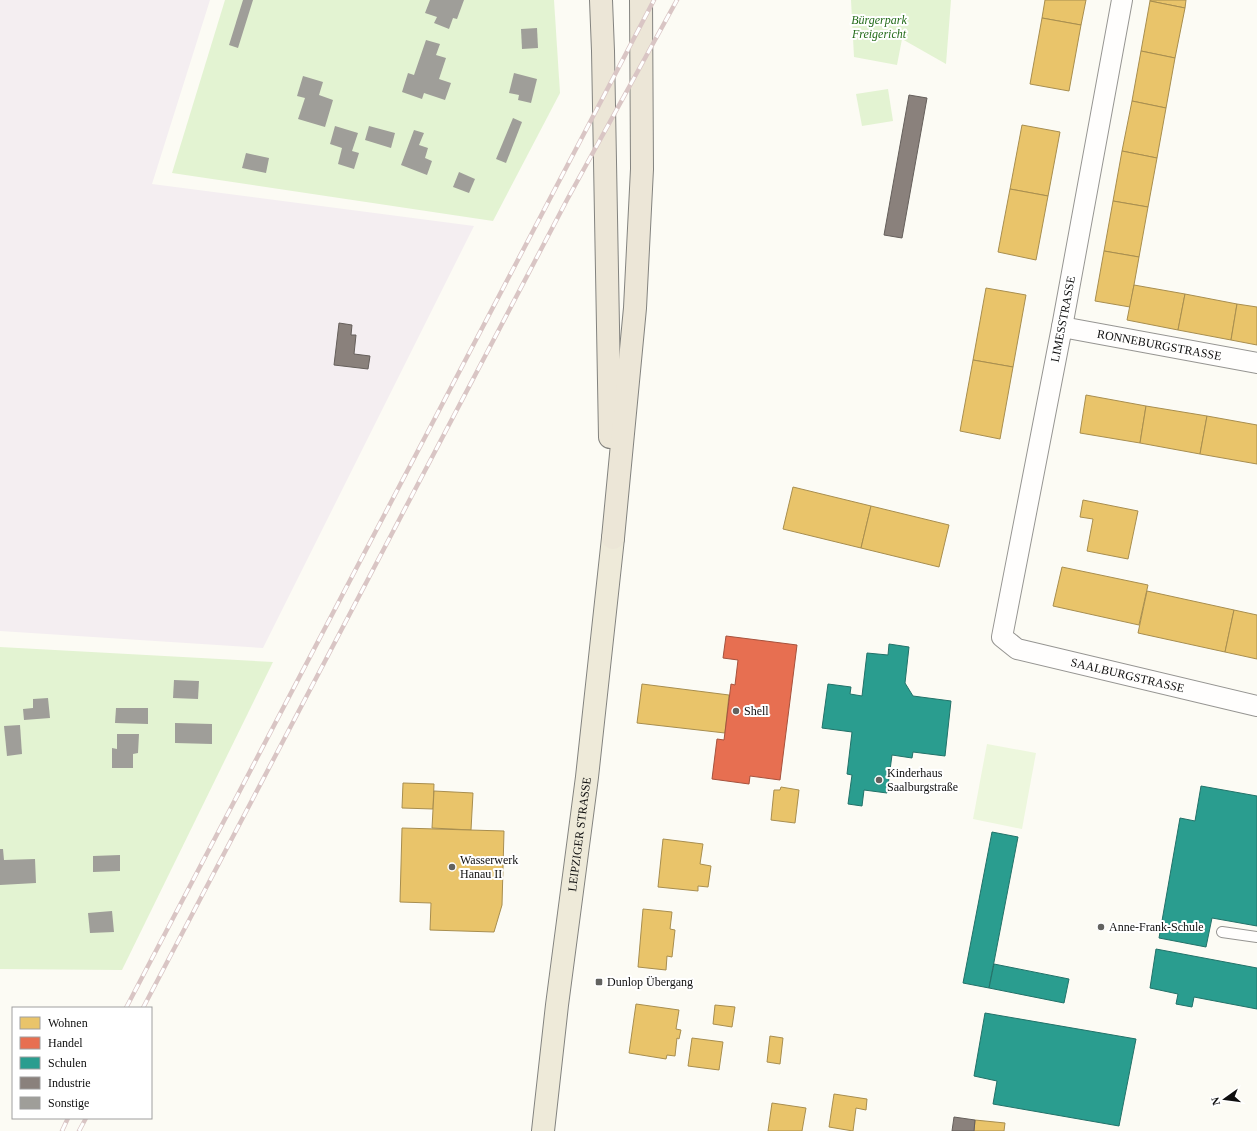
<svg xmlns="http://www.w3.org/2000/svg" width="1257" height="1131" font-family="'Times New Roman',serif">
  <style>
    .industrial { fill: #f4eef1 }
    .green { fill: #e3f3d2 }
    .pitch { fill: #edf7dd }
    .homes { fill: #e9c46a; stroke: #a88e4f }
    .shops { fill: #e76f51; stroke: #a6523d }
    .schools { fill: #2a9d8f; stroke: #227269 }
    .industry { fill: #8a817c; stroke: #655f5b }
    .building { fill: #9f9e99 }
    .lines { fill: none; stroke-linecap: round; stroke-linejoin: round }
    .service-casing { stroke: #969592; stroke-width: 12 }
    .minor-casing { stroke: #969592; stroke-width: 22 }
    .primary-casing { stroke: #83837f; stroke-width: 24 }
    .trunk-casing { stroke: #83837f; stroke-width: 24 }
    .service { stroke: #fffefd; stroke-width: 10 }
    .minor { stroke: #fffefd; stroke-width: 20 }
    .primary { stroke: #eeead9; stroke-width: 22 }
    .trunk { stroke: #ece6d7; stroke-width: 22 }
    .rail-casing { stroke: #d9c5c4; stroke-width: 4.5 }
    .rail { stroke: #fff; stroke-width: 3; stroke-dasharray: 9; stroke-linecap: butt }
    .poi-dot { fill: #62625f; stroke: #fff; stroke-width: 1.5 }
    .labels { text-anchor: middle; stroke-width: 4; stroke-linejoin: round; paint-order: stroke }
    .park-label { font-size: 12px; font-style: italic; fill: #236b1a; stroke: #fff }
    .street-label { font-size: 12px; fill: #0f0f0f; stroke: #fff }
    .poi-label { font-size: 12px; fill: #0f0f0f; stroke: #fff; text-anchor: start }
  </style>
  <rect width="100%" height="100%" fill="#fcfbf4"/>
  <path class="industrial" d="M0 0H210L152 184 474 226 263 648 0 631Z"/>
  <g class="green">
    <path d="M225 0H554L560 93 493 221 172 173Z"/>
    <path d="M851 0H951L946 64 902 39 897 65 854 57Z"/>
    <path d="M888 89 893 121 862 126 856 94Z"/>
    <path d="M0 647 273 662 122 970 0 969Z"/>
  </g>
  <path class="pitch" d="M987 744 1036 753 1022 829 973 819Z"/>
  <g class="homes">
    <path d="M1045 0H1086L1081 25 1042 18Z"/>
    <path d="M1150 0H1186L1185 8 1150 1Z"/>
    <path d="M1150 1 1185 8 1175 58 1141 51Z"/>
    <path d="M1042 18 1081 25 1069 91 1030 84Z"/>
    <path d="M1141 51 1175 58 1166 108 1132 101Z"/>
    <path d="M1132 101 1166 108 1157 158 1122 151Z"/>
    <path d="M1022 125 1060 132 1048 196 1010 189Z"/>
    <path d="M1122 151 1157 158 1148 207 1113 201Z"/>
    <path d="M1010 189 1048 196 1036 260 998 252Z"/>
    <path d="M1113 201 1148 207 1139 257 1104 251Z"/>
    <path d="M1104 251 1139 257 1130 307 1095 301Z"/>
    <path d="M1134 285 1185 294 1178 330 1127 320Z"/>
    <path d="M986 288 1026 295 1013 367 973 360Z"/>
    <path d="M1185 294 1237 304 1231 340 1178 330Z"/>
    <path d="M1237 304 1257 307V345L1231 340Z"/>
    <path d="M973 360 1013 367 1000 439 960 431Z"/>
    <path d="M1086 395 1146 406 1140 443 1080 433Z"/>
    <path d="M1146 406 1207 416 1200 454 1140 443Z"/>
    <path d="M1207 416 1257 425V464L1200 454Z"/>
    <path d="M793 487 871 506 861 548 783 529Z"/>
    <path d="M1083 500 1138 511 1128 559 1087 551 1093 519 1080 517Z"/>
    <path d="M871 506 949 525 939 567 861 548Z"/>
    <path d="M1062 567 1148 585 1139 625 1053 606Z"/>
    <path d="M1147 591 1234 610 1225 652 1138 633Z"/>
    <path d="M1234 610 1257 615V659L1225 652Z"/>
    <path d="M642 684 729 695 725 733 637 723Z"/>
    <path d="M403 783 434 784 433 809 402 808Z"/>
    <path d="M781 787 799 790 795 823 771 820 774 790H780Z"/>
    <path d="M434 791 473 793 471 830 432 828Z"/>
    <path d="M402 828 504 831 502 905 494 932 430 930 431 903 400 902Z"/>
    <path d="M663 839 703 844 700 864 711 866 708 887 698 886V891L658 887Z"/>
    <path d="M643 909 672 912 670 929 675 930 672 957 667 956 666 970 638 967Z"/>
    <path d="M636 1004 679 1010 676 1029 681 1030 679 1039 677 1038 675 1056 667 1055 666 1059 629 1053Z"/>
    <path d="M715 1005 735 1007 732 1027 713 1024Z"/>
    <path d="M770 1036 783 1038 780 1064 767 1062Z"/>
    <path d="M692 1038 723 1042 719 1070 688 1066Z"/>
    <path d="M834 1094 867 1099 866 1110 856 1108 853 1131 829 1127Z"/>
    <path d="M772 1103 806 1108 802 1131H768Z"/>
    <path d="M975 1120 1005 1123 1004 1131H974Z"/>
  </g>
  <path class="shops" d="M726 636 797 645 780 780 750 776 749 784 712 779 717 739 724 740 731 684 735 685 738 660 723 658Z"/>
  <g class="schools">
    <path d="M889 644 909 647 905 683 913 696 951 701 945 756 913 752 912 758 892 755 887 793 864 790 862 806 848 804 852 775 847 774 852 732 822 728 828 684 851 687 850 694 862 696 867 653 888 655Z"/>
    <path d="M1201 786 1257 796V926L1212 918 1206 947 1159 938 1180 818 1195 821Z"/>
    <path d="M992 832 1018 837 989 988 963 983Z"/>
    <path d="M1156 949 1257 968V1009L1194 997 1192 1007 1176 1004 1178 994 1150 988Z"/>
    <path d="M994 964 1069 979 1064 1003 989 988Z"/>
    <path d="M985 1013 1136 1039 1119 1126 993 1104 997 1081 974 1076Z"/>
  </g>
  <g class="industry">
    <path d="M909 95 927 98 902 238 884 235Z"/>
    <path d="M339 323 352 325 351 335H356L354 354 370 356 368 369 334 365Z"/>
    <path d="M954 1117 975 1120 974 1131H952Z"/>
  </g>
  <g class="building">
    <path d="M243 0H253L238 48 229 45Z"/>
    <path d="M430 0H464L457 19 453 18 449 29 434 23 437 17 425 13Z"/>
    <path d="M537 28 538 48 522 49 521 29Z"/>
    <path d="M426 40 440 44 436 55 446 58 439 79 451 83 445 100 424 93 422 99 402 92 408 73 414 75Z"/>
    <path d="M514 73 537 79 531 103 518 100 519 95 509 93Z"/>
    <path d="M303 76 323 82 319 95 333 100 325 127 298 119 305 98 297 96Z"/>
    <path d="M513 118 522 122 506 163 496 159Z"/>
    <path d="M335 126 358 133 352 151 359 153 354 169 338 164 342 148 330 144Z"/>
    <path d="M369 126 395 133 391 148 365 140Z"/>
    <path d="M414 130 424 133 419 145 428 148 425 158 432 161 427 175 401 165Z"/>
    <path d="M246 153 269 158 266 173 242 168Z"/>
    <path d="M459 172 475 179 469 193 453 187Z"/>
    <path d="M174 680 199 681 198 699 173 698Z"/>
    <path d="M48 698 50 718 24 720 23 709 33 708V699Z"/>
    <path d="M116 708H148V724L115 723Z"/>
    <path d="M175 723 212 724V744L175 743Z"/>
    <path d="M20 725 22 754 7 756 4 726Z"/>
    <path d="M117 734H139L138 753 133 754V768H112V748L117 749Z"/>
    <path d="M0 849H3L4 860 35 859 36 883 0 885Z"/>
    <path d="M120 855V871L93 872V856Z"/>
    <path d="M112 911 114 932 90 933 88 913Z"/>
  </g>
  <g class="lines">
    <g class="service-casing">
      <path id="service" d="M1222 932 1257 937"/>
    </g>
    <g class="minor-casing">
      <g id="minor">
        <path id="s1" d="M1122 0 1062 327 1002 637 1017 649 1257 706"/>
        <path id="s2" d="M1062 327 1257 363"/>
      </g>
    </g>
    <g class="primary-casing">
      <g id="primary">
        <path id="s3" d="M543 1131 557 1005 587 777 613 538"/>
      </g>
    </g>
    <g class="trunk-casing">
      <g id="trunk">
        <path d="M601 0 603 51 610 437"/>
        <path d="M613 538 635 308 642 169 641 0"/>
      </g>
    </g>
    <use href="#service" class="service"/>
    <use href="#minor" class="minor"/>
    <use href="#primary" class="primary"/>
    <use href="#trunk" class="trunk"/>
    <g class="rail-casing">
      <g id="rail">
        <path d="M126 1008 654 0"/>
        <path d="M143 1008 568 198 677 0"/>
        <path d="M62 1131 68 1118"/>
        <path d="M79 1131 86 1118"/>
      </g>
    </g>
    <use href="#rail" class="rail"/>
  </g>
  <g class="poi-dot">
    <circle cx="736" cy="711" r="4"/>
    <circle cx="879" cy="780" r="4"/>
    <circle cx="452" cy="867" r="4"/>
    <circle cx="1101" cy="927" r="4"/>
    <rect x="595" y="978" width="8" height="8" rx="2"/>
  </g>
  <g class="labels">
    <g class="park-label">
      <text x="879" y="24">Bürgerpark<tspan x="879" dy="14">Freigericht</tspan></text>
    </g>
    <g class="street-label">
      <text transform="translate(1063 319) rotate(-79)" y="4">LIMESSTRASSE</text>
      <text dy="4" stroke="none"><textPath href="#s2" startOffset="99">RONNEBURGSTRASSE</textPath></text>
      <text dy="4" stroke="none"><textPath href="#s1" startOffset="781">SAALBURGSTRASSE</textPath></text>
      <text dy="4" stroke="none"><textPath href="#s3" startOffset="299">LEIPZIGER STRASSE</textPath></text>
    </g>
    <g class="poi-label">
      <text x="744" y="715">Shell</text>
      <text x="887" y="777">Kinderhaus<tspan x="887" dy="14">Saalburgstraße</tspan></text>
      <text x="460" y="864">Wasserwerk<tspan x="460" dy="14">Hanau II</tspan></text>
      <text x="1109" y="931">Anne-Frank-Schule</text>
      <text x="607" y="986">Dunlop Übergang</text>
    </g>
  </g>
  <rect x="12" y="1007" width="140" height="112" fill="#ffffff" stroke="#9f9f9f"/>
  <rect x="20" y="1017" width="20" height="12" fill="#e9c46a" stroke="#9f9f9f"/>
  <text x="48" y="1027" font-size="12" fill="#0f0f0f">Wohnen</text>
  <rect x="20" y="1037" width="20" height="12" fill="#e76f51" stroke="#9f9f9f"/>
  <text x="48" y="1047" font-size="12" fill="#0f0f0f">Handel</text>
  <rect x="20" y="1057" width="20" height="12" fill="#2a9d8f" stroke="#9f9f9f"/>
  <text x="48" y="1067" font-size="12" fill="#0f0f0f">Schulen</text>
  <rect x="20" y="1077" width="20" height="12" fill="#8a817c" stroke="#9f9f9f"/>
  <text x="48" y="1087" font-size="12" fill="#0f0f0f">Industrie</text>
  <rect x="20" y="1097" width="20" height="12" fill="#9f9e99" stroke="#9f9f9f"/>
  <text x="48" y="1107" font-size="12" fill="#0f0f0f">Sonstige</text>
  <g transform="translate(1225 1099) rotate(256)" stroke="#ffffff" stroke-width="3" paint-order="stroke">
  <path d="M0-3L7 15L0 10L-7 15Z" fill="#0f0f0f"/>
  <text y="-6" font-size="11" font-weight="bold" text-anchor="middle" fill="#0f0f0f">N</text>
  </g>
</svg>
